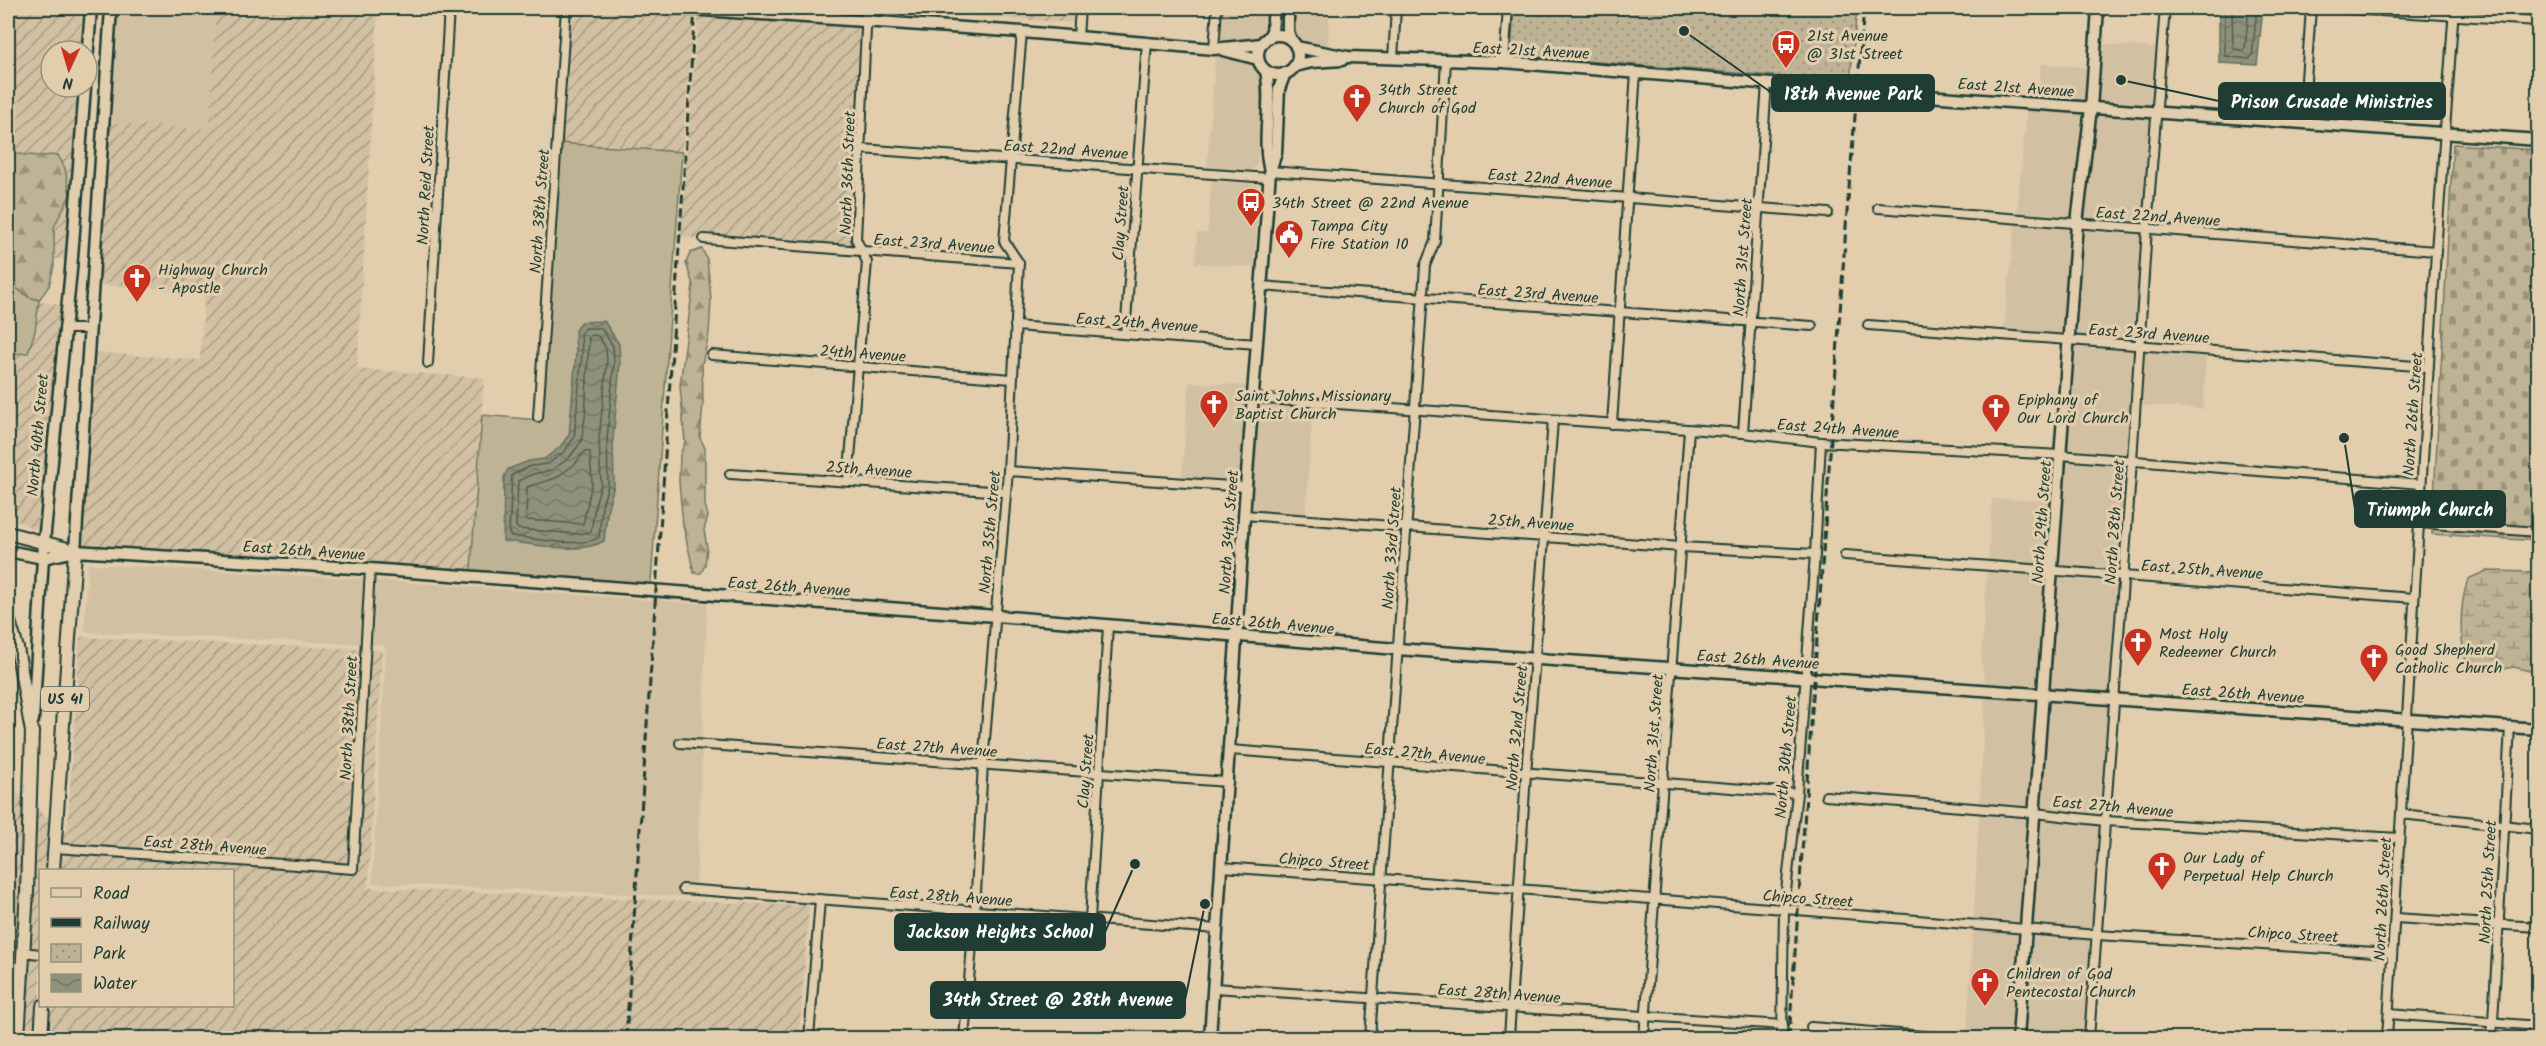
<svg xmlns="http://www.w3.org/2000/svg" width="2546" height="1046" font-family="Kalam,sans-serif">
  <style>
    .built { fill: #d1c0a2 }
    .industrial { fill: url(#industrial-furrows); fill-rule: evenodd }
    .grass { fill: #bfb396; stroke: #6f7865; stroke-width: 1.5 }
    .forest { fill: url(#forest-firs); stroke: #6f7865; stroke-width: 1.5 }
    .wetland { fill: url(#wetland-marsh); stroke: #6f7865; stroke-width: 1.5 }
    .cemetery { fill: url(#cemetery-stones); stroke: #6f7865; stroke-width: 1.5 }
    .park { fill: url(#park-dots); stroke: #6f7865; stroke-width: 1.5 }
    .water { fill: url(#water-waves); stroke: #636f5e; stroke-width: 1.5 }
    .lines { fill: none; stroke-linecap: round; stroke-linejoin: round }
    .shore { stroke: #4c5f50; stroke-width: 1.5 }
    .minor-casing { stroke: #1f3d34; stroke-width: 12 }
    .tertiary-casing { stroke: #1f3d34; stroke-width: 15 }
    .secondary-casing { stroke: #1f3d34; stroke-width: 15 }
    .primary-casing { stroke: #1f3d34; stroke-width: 16 }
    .minor { stroke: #e2cdac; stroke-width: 8 }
    .tertiary { stroke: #e2cdac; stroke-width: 10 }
    .secondary { stroke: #e2cdac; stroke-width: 10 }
    .primary { stroke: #e2cdac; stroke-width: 12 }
    .rail { stroke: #1f3d34; stroke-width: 3; stroke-dasharray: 9 4.5; stroke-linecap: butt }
    .labels { text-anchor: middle; stroke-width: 6; stroke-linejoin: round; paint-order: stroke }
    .shield { fill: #e2cdac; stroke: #5a6858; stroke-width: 1.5 }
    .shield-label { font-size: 15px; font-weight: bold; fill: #1f3d34 }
    .poi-label { font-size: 16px; fill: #1f3d34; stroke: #e2cdac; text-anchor: start }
    .street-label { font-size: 16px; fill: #1f3d34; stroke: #e2cdac }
    .leader { fill: none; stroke: #1f3d34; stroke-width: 2 }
    .callout-dot { fill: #1f3d34; stroke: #e2cdac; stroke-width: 2 }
    .callout { fill: #1f3d34; stroke: #1f3d34; stroke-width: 2 }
    .callout-label { font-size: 18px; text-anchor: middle; font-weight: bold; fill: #fff }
  </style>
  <defs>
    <pattern id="industrial-furrows" width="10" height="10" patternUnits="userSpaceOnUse" patternTransform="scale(1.5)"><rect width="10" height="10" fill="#d1c0a2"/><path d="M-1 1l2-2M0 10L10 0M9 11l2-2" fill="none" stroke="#a99d85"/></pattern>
    <pattern id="forest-firs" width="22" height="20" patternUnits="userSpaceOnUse" patternTransform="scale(1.5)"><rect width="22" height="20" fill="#bfb396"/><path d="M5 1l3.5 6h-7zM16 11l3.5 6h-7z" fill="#9b937b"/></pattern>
    <pattern id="wetland-marsh" width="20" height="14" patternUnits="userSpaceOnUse" patternTransform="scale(1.5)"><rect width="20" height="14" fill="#bfb396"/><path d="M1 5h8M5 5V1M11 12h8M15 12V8" fill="none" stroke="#9b937b"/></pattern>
    <pattern id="cemetery-stones" width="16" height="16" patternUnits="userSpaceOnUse" patternTransform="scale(1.5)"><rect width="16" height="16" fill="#bfb396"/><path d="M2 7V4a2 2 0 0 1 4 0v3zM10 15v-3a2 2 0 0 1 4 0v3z" fill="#9b937b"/></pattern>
    <pattern id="park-dots" width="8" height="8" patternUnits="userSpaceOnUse" patternTransform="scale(1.5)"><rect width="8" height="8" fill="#bfb396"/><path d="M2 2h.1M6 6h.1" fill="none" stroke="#9b937b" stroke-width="1.8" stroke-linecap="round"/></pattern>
    <pattern id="water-waves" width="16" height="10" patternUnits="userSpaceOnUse" patternTransform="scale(1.5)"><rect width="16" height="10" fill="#90917a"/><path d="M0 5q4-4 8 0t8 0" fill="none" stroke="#757865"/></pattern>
  </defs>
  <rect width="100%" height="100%" fill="#e2cdac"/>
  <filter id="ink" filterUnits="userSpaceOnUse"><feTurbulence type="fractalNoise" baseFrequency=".0167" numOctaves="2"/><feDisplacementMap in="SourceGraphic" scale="12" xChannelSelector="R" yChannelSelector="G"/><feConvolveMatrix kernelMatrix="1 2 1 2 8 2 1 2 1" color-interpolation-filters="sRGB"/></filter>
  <g filter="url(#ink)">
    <g class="built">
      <path d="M117 8H216L209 129 105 122Z"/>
      <path d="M1219 8H1265L1257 164 1251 171 1207 167Z"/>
      <path d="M1290 8H1330L1327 52 1312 49 1297 41Z"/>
      <path d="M2098 44 2161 48 2156 112 2093 108Z"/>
      <path d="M2041 64 2094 68 2090 108 2038 103Z"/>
      <path d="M2027 109 2085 113 2073 217 2017 213Z"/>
      <path d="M2095 114 2152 118 2142 222 2083 218Z"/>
      <path d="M1211 181 1251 184 1257 185 1259 190 1254 267 1195 263 1197 233H1208Z"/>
      <path d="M2015 224 2072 228 2064 334 2004 330Z"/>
      <path d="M2082 229 2141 234 2135 339 2074 335Z"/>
      <path d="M2074 346 2135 351 2128 455 2066 450Z"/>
      <path d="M2145 351 2206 356 2203 409 2141 405Z"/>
      <path d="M1189 382 1249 386 1241 481 1182 477Z"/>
      <path d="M1255 400 1313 404 1305 518 1248 514Z"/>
      <path d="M2065 461 2127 466 2119 571 2057 566Z"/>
      <path d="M1992 499 2052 501 2047 565 1988 561Z"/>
      <path d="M88 564 364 579 361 644 84 632Z"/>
      <path d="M1987 572 2047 576 2039 688 1986 684 1981 662Z"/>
      <path d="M2057 577 2118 582 2110 693 2049 689Z"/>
      <path d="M374 580 650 600 654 597 663 601 707 604 702 739 676 737 675 748 702 750 696 884 679 883 678 894 696 897 372 883 386 650 383 645H371Z"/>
      <path d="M1985 696 2039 699 2031 807 1980 803Z"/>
      <path d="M2048 700 2109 704 2101 814 2041 807Z"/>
      <path d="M1979 814 2030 818 2022 923 1974 919Z"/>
      <path d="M2040 819 2100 826 2092 929 2032 924Z"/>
      <path d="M1973 930 2021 934 2014 1038 1967 1034Z"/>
      <path d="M2031 935 2091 940 2084 1038H2024Z"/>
    </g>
    <g class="industrial">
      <path d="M8 8H81L82 51H51V87H82L71 260 8 256Z"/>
      <path d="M216 8H378L357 369 484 378 470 582 204 564 75 559 87 352 200 360 205 292 93 284 105 122 209 129Z"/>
      <path d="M568 8H618L693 12 682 152 559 143Z"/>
      <path d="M699 8H1073L1072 23 857 8 856 25 863 26 852 249 680 237Z"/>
      <path d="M27 300 69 306 49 430 45 512 46 531 32 528 8 516V311Z"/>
      <path d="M80 637 382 650 368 888 809 906 799 1038H8V718L14 790 67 834ZM40 870H232V1006H40Z"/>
    </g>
    <g class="grass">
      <path d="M559 143 682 152 650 595 470 582 482 415 539 420Z"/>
      <path d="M8 282 29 297 39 300 35 331 28 353 8 354Z"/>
    </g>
    <g class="forest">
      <path d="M8 153 39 156 58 155 65 168 70 195 54 227V266L49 286 39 300 29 297 8 282Z"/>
      <path d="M702 249 707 259 711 299 709 334 702 364 703 403 700 438 705 448V505L708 516 704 530 707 547 705 565 701 573H694L683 525 679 482 680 455 685 442 680 386 693 285 686 263 690 253Z"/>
    </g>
    <path class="wetland" d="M2486 571 2538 572V673L2514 667 2483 672 2467 666C2459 637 2459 608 2468 579Z"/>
    <path class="cemetery" d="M2453 144 2538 150V541L2432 534Z"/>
    <path class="park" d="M1514 8H1857L1850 82 1511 55Z"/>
    <g class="water">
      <path d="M2219 8H2263L2257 65 2219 63Z"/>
      <path d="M604 321 619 344 620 364 613 440 614 486 608 507 604 541C578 556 532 543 503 541L504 477 508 469 529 461 544 459 559 448 569 435 576 353 575 331 581 322Z"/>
    </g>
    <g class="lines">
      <g class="shore">
        <path d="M2225 8V56L2249 59 2252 56 2257 8"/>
        <path d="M2232 8 2233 48 2242 51 2245 48 2249 8"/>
        <path d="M585 328H601L613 346 614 363 607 439 608 485 602 506 599 537C583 549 531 538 511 536L509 533 512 475 531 466 548 464 564 452 574 438 582 354 581 333Z"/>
        <path d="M591 335 598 336 606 348 607 363 599 439 601 484 595 505 591 532 578 534 518 529 516 526 518 481 533 474 552 470 569 458 581 442 585 418 589 338Z"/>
        <path d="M585 451 590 452 592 483 583 524 526 520 527 487 556 478 575 464Z"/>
      </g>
      <g class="minor-casing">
        <g id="minor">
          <path d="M2333 8 2538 21"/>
          <path d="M1078 37 1080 8"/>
          <path d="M1214 49 1217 8"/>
          <path d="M1393 59 1396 8"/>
          <path d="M1504 62 1508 8"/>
          <path d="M2303 123 2311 8"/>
          <path d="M861 149 1269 178"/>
          <path d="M1270 171 1828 213"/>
          <path d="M1878 208 2436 251"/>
          <path d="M704 239 1019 263"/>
          <path d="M1261 286 1812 326"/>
          <path d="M1868 325 2429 367"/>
          <path d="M1015 326 1257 344"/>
          <path d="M64 329H88"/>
          <path d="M1125 334 1147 42"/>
          <path d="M712 355 1012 379"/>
          <path d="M428 363 449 8"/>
          <path d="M1254 398 1743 433 1821 442 2060 455 2421 484"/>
          <path d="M538 417 566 8"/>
          <path d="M1612 424 1636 72"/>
          <path d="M1743 433 1767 83"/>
          <path d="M1008 471 1246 487"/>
          <path d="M730 474 1006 492"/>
          <path d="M848 481 867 262 856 239 867 8"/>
          <path d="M1244 515 1681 547 1815 554"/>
          <path d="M2419 523 2538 532"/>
          <path d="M1845 555 2414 598"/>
          <path d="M680 743 1228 782"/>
          <path d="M1230 750 1797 793"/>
          <path d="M1826 796 2035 813 2105 821 2399 838"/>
          <path d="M2401 814 2538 829"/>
          <path d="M55 848 353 869 370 569"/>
          <path d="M1222 867 1797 910 2097 935 2392 953"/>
          <path d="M683 889 1218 929"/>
          <path d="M2395 918 2538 927"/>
          <path d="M1090 919 1108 626"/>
          <path d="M23 952 40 954"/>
          <path d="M1214 988 1783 1025"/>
          <path d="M2389 1014 2538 1026"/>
          <path d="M1811 1027 1949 1038"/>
          <path d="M809 1038 820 900"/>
          <path d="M964 1038 975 911 983 763 1008 471 1019 263 1004 241 1022 32"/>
          <path d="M1370 1038 1425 266 1435 241 1446 61"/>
          <path d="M1509 1038 1526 774 1553 420"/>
          <path d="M1644 1038 1689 430"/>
          <path d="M1782 1038 1784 909 1797 793 1815 554 1821 442"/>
          <path d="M2089 1038 2132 461 2147 228 2165 8"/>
          <path d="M2387 1038 2436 251 2454 8"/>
          <path d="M2492 1038 2510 727"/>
        </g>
      </g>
      <g class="tertiary-casing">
        <g id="tertiary">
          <path d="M675 8 1022 32 1214 49 1262 44"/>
          <path d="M1288 8V32L1291 40"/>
          <circle cx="1278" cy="55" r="20"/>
          <path d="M1268 38 1272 31 1274 8"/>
          <path d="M1296 47 1348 57 1504 62 1858 91 2538 140"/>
          <path d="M1223 50 1258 59"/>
          <path d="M1295 66 1312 62 1342 60"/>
          <path d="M1266 71C1273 104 1261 138 1270 171"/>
          <path d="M75 551 370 569 996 616 1397 649 2538 729"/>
          <path d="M1210 1038 1246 487 1270 171 1276 153 1279 89 1285 73"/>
          <path d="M2018 1038 2077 223 2091 108 2098 8"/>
        </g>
      </g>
      <g class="secondary-casing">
        <g id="secondary">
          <path d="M87 61 91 8"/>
          <path d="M8 551 43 558 75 551 111 8"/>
          <path d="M33 720 44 542 71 270 85 87"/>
        </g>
      </g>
      <g class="primary-casing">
        <g id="primary">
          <path d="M8 533 75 551 53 870"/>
          <path d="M8 618 17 648 32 732 27 891 18 1038"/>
          <path d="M41 1038 43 1006"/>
        </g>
      </g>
      <use href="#minor" class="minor"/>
      <use href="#tertiary" class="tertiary"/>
      <use href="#secondary" class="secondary"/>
      <use href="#primary" class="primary"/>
      <g class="rail">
        <path d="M626 1038 695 8"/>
        <path d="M1789 1038 1847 212 1864 8"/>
      </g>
    </g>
  </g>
  <defs>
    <g id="bus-pin" transform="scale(1.5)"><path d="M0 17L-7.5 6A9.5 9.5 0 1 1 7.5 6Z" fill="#c8321e" stroke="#e2cdac"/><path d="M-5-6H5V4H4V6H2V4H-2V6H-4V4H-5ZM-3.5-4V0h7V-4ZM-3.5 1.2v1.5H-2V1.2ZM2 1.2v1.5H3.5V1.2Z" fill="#fff"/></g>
    <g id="church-pin" transform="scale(1.5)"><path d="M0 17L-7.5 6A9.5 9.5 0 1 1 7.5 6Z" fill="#c8321e" stroke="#e2cdac"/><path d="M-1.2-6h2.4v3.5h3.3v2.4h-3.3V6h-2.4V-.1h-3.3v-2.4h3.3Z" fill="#fff"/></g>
    <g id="civic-pin" transform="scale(1.5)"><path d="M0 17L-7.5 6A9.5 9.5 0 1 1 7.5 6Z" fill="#c8321e" stroke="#e2cdac"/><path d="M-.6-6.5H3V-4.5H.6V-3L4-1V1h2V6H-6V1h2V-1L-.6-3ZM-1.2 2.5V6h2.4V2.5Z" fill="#fff"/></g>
  </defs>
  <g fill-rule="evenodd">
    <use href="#bus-pin" x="1786" y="44"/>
    <use href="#church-pin" x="1357" y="98"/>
    <use href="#bus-pin" x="1251" y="202"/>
    <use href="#civic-pin" x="1289" y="234"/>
    <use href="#church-pin" x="137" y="278"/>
    <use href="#church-pin" x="1214" y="404"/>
    <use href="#church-pin" x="1996" y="408"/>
    <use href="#church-pin" x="2138" y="642"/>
    <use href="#church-pin" x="2374" y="658"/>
    <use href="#church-pin" x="2162" y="866"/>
    <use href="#church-pin" x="1985" y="982"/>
  </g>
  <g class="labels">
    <rect class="shield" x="41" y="687" width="48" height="24" rx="4.5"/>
    <g class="shield-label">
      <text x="65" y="704">US 41</text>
    </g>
    <g class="poi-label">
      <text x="1807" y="41">21st Avenue<tspan x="1807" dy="18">@ 31st Street</tspan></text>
      <text x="1378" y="95">34th Street<tspan x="1378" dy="18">Church of God</tspan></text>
      <text x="1272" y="208">34th Street @ 22nd Avenue</text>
      <text x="1310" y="231">Tampa City<tspan x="1310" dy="18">Fire Station 10</tspan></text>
      <text x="158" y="275">Highway Church<tspan x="158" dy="18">- Apostle</tspan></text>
      <text x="1235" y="401">Saint Johns Missionary<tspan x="1235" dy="18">Baptist Church</tspan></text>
      <text x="2017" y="405">Epiphany of<tspan x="2017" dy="18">Our Lord Church</tspan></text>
      <text x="2159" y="639">Most Holy<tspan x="2159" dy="18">Redeemer Church</tspan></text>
      <text x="2395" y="655">Good Shepherd<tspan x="2395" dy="18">Catholic Church</tspan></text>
      <text x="2183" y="863">Our Lady of<tspan x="2183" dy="18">Perpetual Help Church</tspan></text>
      <text x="2006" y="979">Children of God<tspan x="2006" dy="18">Pentecostal Church</tspan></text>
    </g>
    <g class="street-label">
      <text transform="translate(1531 50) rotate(3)" y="6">East 21st Avenue</text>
      <text transform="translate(2016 87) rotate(4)" y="6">East 21st Avenue</text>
      <text transform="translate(1066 149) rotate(4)" y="6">East 22nd Avenue</text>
      <text transform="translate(847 173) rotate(-88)" y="6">North 36th Street</text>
      <text transform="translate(1550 178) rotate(4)" y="6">East 22nd Avenue</text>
      <text transform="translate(425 185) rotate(-87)" y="6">North Reid Street</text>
      <text transform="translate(539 211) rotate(-86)" y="6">North 38th Street</text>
      <text transform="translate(2158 216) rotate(4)" y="6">East 22nd Avenue</text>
      <text transform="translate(1120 223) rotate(-86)" y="6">Clay Street</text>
      <text transform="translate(934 243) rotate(4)" y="6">East 23rd Avenue</text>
      <text transform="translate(1742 257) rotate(-86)" y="6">North 31st Street</text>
      <text transform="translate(1538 293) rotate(4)" y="6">East 23rd Avenue</text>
      <text transform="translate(1137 322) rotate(4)" y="6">East 24th Avenue</text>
      <text transform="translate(2149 333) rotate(4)" y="6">East 23rd Avenue</text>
      <text transform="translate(863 353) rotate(4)" y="6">24th Avenue</text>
      <text transform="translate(2412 414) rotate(-86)" y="6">North 26th Street</text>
      <text transform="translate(1838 428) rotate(4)" y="6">East 24th Avenue</text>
      <text transform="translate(37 435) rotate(-85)" y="6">North 40th Street</text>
      <text transform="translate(869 469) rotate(4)" y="6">25th Avenue</text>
      <text transform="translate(1531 522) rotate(4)" y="6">25th Avenue</text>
      <text transform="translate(2041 522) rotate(-86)" y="6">North 29th Street</text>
      <text transform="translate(2114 522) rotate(-86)" y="6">North 28th Street</text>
      <text transform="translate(989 532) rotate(-85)" y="6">North 35th Street</text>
      <text transform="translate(1228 532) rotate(-86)" y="6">North 34th Street</text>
      <text transform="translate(1391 548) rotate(-86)" y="6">North 33rd Street</text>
      <text transform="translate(304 550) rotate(4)" y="6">East 26th Avenue</text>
      <text transform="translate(2202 569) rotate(4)" y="6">East 25th Avenue</text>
      <text transform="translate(789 586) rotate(4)" y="6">East 26th Avenue</text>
      <text transform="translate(1273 623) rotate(5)" y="6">East 26th Avenue</text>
      <text transform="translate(1758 659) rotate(4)" y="6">East 26th Avenue</text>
      <text transform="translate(2243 693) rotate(4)" y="6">East 26th Avenue</text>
      <text transform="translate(348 718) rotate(-87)" y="6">North 38th Street</text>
      <text transform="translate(1516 728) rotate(-85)" y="6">North 32nd Street</text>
      <text transform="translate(1653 733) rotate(-86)" y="6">North 31st Street</text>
      <text transform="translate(937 747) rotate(4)" y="6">East 27th Avenue</text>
      <text transform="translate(1425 753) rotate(5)" y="6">East 27th Avenue</text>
      <text transform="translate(1785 757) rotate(-85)" y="6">North 30th Street</text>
      <text transform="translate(1085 771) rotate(-86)" y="6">Clay Street</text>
      <text transform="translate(2113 806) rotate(5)" y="6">East 27th Avenue</text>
      <text transform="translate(205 845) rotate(4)" y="6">East 28th Avenue</text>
      <text transform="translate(1324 861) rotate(4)" y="6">Chipco Street</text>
      <text transform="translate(2487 882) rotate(-87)" y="6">North 25th Street</text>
      <text transform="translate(951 896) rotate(4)" y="6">East 28th Avenue</text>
      <text transform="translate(1808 898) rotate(4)" y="6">Chipco Street</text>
      <text transform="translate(2382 899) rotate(-87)" y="6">North 26th Street</text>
      <text transform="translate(2293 934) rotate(3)" y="6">Chipco Street</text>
      <text transform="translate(1499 993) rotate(4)" y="6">East 28th Avenue</text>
    </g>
  </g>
  <path class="leader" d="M1684 31L1772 93M2121 80L2219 101M2344 438L2355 509M1135 864L1105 932M1205 904L1185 1000"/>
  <g class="callout-dot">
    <circle cx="1684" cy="31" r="6"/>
    <circle cx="2121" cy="80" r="6"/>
    <circle cx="2344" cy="438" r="6"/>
    <circle cx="1135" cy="864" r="6"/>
    <circle cx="1205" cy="904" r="6"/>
  </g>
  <g class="callout">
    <rect x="1772" y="75" width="162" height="36" rx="6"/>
    <rect x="2219" y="83" width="226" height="36" rx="6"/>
    <rect x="2355" y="491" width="150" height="36" rx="6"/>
    <rect x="895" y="914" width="210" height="36" rx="6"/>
    <rect x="931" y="982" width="254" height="36" rx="6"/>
  </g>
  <g class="callout-label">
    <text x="1853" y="100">18th Avenue Park</text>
    <text x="2332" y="108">Prison Crusade Ministries</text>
    <text x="2430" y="516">Triumph Church</text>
    <text x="1000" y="938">Jackson Heights School</text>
    <text x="1058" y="1006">34th Street @ 28th Avenue</text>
  </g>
  <rect width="2546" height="1046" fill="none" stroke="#e2cdac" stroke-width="30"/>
  <rect x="15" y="15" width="2516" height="1016" fill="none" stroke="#1f3d34" stroke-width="2" filter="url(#ink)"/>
  <rect x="39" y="869" width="195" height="138" fill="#e2cdac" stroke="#94937c" stroke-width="1.5"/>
  <rect x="51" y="888" width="30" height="9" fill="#e2cdac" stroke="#94937c" stroke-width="1.5"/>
  <text x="93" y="899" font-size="18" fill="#1f3d34">Road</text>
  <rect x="51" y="918" width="30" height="9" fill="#1f3d34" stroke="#94937c" stroke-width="1.5"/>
  <text x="93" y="929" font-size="18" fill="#1f3d34">Railway</text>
  <rect x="51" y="944" width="30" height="18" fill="url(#park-dots)" stroke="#94937c" stroke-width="1.5"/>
  <text x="93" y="959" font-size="18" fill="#1f3d34">Park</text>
  <rect x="51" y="974" width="30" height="18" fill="url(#water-waves)" stroke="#94937c" stroke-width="1.5"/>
  <text x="93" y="989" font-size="18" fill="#1f3d34">Water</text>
  <g transform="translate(69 69) rotate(184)"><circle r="28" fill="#e2cdac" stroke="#94937c" stroke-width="1.5"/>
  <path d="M0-4.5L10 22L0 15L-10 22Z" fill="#c8321e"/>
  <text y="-9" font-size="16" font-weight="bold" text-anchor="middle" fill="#1f3d34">N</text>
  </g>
</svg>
